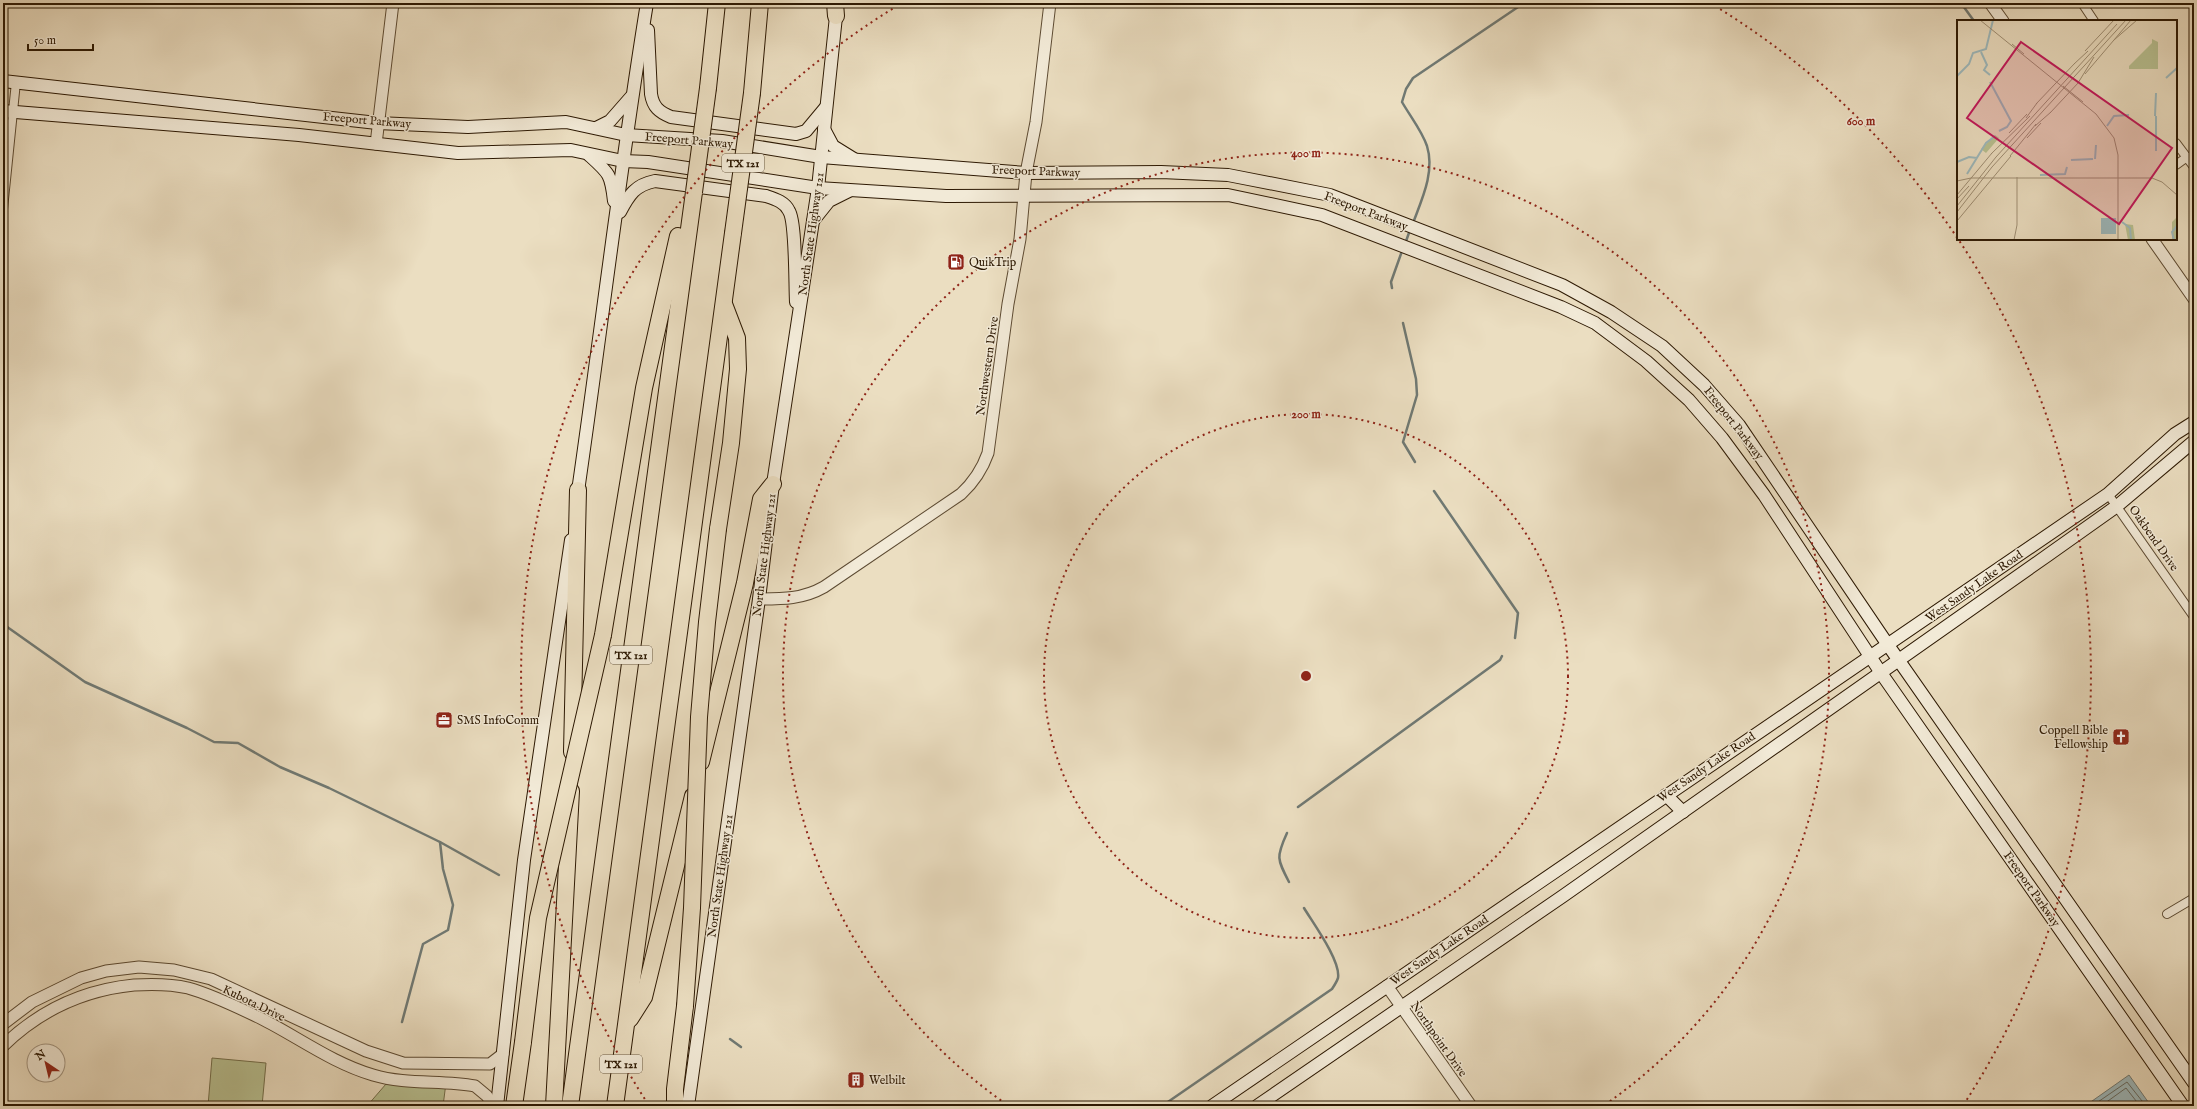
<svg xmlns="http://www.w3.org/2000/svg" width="2197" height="1109" font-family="'IM FELL English',serif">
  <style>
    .green { fill: #b8c192; stroke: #726d4a }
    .water { fill: #9db9bd; stroke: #707973 }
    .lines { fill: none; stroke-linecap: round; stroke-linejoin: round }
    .shore { stroke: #656960; stroke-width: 1 }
    .stream { stroke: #707973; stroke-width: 2.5 }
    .minor-casing { stroke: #5c4a32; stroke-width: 10 }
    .tertiary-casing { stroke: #5c4a32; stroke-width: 13 }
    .secondary-casing { stroke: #2d1903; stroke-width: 14 }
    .motorway-casing { stroke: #2d1903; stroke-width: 18 }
    .minor { stroke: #f2ead7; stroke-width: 8 }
    .tertiary { stroke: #f2ead7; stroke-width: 11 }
    .secondary { stroke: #f2ead7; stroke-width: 12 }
    .motorway { stroke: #ebdec1; stroke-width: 16 }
    .motorway-bridge-casing { stroke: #2d1903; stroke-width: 18; stroke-linecap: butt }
    .motorway-bridge { stroke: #ebdec1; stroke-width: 16 }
    .ring { fill: none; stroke: #8f2418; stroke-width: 2; stroke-dasharray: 2 4 }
    .labels { text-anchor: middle; stroke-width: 3; stroke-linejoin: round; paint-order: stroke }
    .shield { fill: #f2ead7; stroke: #685843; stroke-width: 1 }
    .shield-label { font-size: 11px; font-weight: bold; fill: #2d1903 }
    .street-label { font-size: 12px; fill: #2d1903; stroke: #f2ead7 }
    .poi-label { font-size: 12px; fill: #2d1903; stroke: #f2ead7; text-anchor: start }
    .inset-river { fill: none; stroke: #9db9bd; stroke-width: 2 }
    .inset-road { fill: none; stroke: #9f8f75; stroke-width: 1 }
    .view { fill: #c2185b; fill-opacity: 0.15; stroke: #c2185b; stroke-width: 2 }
    .inset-edge { fill: none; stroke: #2d1903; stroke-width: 2 }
    .centre { fill: #8f2418; stroke: #f2ead7; stroke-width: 2 }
    .ring-label { font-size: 12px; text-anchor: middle; font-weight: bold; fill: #8f2418; stroke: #f2ead7; stroke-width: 3; stroke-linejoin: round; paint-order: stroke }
  </style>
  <rect width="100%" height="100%" fill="#ebdec1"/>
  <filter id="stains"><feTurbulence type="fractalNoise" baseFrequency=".005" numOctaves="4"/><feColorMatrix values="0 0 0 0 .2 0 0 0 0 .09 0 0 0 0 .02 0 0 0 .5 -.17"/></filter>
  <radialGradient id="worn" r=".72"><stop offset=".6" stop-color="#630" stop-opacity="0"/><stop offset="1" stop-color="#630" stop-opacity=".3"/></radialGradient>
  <g class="green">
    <path d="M212 1058 266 1063 262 1106H208Z"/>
    <path d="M446 1083 443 1106H367L386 1084Z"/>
  </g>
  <path class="water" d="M2129 1075 2151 1106H2085Z"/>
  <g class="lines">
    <g class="shore">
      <path d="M2092 1106 2127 1082 2146 1106"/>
      <path d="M2101 1106 2126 1088 2140 1106"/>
    </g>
    <g class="stream">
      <path d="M1961 3 1974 21"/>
      <path d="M1413 223C1422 199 1435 172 1427 146 1422 131 1410 116 1402 102L1406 89 1413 78 1524 3"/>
      <path d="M1405 244 1410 230"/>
      <path d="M1392 288 1391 282 1402 251"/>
      <path d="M1403 323 1416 379 1417 395 1403 442 1415 462"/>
      <path d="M1434 491 1518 613 1515 638"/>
      <path d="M3 624 85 682 187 728 214 742 238 743 280 767 329 788 440 842 443 869 453 905 448 930 423 944 402 1022"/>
      <path d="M1298 807 1500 660 1502 656"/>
      <path d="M1287 833C1276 857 1277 859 1289 882"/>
      <path d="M440 842 499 875"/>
      <path d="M730 1039 741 1047"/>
      <path d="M389 1102 390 1106"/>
      <path d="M1162 1106 1332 989C1334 986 1337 981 1338 978 1341 961 1313 923 1304 908"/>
    </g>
    <g class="minor-casing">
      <g id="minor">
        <path d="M2082 3 2094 21"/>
        <path d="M2176 143 2194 167"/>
        <path d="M2176 165 2187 157"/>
        <path d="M3 209 16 82"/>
        <path d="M2108 494 2194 617"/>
        <path d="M2167 914 2194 898"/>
      </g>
    </g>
    <g class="tertiary-casing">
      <g id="tertiary">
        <path d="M1990 3 2003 21"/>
        <path d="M376 144 393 3"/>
        <path d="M2152 239 2194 299"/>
        <path d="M759 599C783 599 803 599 824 587L961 494C974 482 982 470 988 453L1008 304 1020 239 1026 173 1036 122 1050 3"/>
        <path d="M1387 986 1471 1106"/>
        <path d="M3 1024 32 1002 81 978 106 971 139 967 174 970 211 979 366 1051 403 1063 490 1064 503 1054"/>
        <path d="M3 1046C40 1010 83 990 134 985 151 984 171 984 188 988 213 995 237 1007 260 1018 298 1037 332 1063 373 1075 406 1085 442 1080 475 1086L487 1096 493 1106"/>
      </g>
    </g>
    <g class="secondary-casing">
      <g id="secondary">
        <path d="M648 30 651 94C653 107 659 112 671 117L796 134 806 131 826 107"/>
        <path d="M3 81 377 123 468 127 566 122 626 135 722 141 821 157 1026 173 1161 172 1228 175 1330 195 1562 285 1611 312 1662 346 1704 385 1739 425 1888 645 2194 1083"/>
        <path d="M3 111 299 135 458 153 571 150 623 161 648 162 818 188 946 196 1228 195 1322 215 1561 307 1595 323 1646 361 1689 400 1722 438 1764 495 1881 673 2183 1106"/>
        <path d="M596 128 610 121 631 97"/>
        <path d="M824 129 833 146 854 159"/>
        <path d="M589 155C609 173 611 174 614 201"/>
        <path d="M620 212C629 195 635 185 655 181L766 196C775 199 785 202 789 211 796 222 795 284 796 302"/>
        <path d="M813 221 829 201 849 191"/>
        <path d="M577 498C601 333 620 168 647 3"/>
        <path d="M1666 795 1683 812"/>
        <path d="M497 1106 524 860 571 540"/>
        <path d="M688 1106 759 599 773 484 818 188 837 7"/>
        <path d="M1212 1106 2108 494 2175 434 2194 422"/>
        <path d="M1257 1106 1563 896 2048 555 2117 506 2194 441"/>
      </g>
    </g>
    <g class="motorway-casing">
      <g id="motorway">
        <path d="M835 3 836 16"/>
        <path d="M708 88 717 3"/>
        <path d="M752 93 760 3"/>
        <path d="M718 529 731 443 738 369 737 338 724 304"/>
        <path d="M603 635 644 388 678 236"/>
        <path d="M572 752 578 490"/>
        <path d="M701 762 745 583 761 499 773 484"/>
        <path d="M630 1019 644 997 693 796"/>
        <path d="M514 1106 523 1042"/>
        <path d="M554 1106 571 791"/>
        <path d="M570 1106 694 192"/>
        <path d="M615 1106 733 233"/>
        <path d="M675 1106V1089L685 1006"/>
      </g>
    </g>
    <use href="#minor" class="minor"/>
    <use href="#tertiary" class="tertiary"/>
    <use href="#secondary" class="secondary"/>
    <use href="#motorway" class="motorway"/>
    <g class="motorway-bridge-casing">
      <g id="motorway-bridge">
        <path d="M694 192 708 88"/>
        <path d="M733 233 752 93"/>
        <path d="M685 1006 692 908 699 717 707 622 718 529"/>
        <path d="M523 1042 538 918 603 635"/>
      </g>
    </g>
    <use href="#motorway-bridge" class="motorway-bridge"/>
  </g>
  <g class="ring">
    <circle cx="1306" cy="676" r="262"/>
    <path d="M1006 1104A523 523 0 1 1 1606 1104"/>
    <path d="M648 1104A785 785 0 0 1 902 3M1710 3A785 785 0 0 1 1964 1104"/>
  </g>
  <defs>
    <g id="fuel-square" transform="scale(0.9)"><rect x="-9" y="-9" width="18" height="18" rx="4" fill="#8f2418" stroke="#f2ead7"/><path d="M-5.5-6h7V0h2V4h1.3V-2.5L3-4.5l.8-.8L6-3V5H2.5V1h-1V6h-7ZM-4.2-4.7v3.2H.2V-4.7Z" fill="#fff"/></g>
    <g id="office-square" transform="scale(0.9)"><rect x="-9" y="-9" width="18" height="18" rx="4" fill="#8f2418" stroke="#f2ead7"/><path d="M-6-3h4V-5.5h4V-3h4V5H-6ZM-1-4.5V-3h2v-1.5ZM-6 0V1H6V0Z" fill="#fff"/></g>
    <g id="church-square" transform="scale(0.9)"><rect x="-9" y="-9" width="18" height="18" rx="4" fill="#8f2418" stroke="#f2ead7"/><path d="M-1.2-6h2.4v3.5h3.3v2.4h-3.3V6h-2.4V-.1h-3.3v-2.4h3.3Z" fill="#fff"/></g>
    <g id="building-square" transform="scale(0.9)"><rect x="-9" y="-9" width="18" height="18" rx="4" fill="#8f2418" stroke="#f2ead7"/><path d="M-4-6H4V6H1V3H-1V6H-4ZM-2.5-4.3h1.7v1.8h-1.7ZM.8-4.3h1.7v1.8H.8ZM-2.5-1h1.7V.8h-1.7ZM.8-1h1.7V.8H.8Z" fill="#fff"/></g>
  </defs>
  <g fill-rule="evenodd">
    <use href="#fuel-square" x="956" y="262"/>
    <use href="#office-square" x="444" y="720"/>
    <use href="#church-square" x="2121" y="737"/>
    <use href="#building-square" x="856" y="1080"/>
  </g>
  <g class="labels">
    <g class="shield">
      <rect x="722" y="154" width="42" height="18" rx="3"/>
      <rect x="610" y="646" width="42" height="18" rx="3"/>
      <rect x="600" y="1055" width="42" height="18" rx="3"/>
    </g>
    <g class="shield-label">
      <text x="743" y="167">TX 121</text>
      <text x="631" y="659">TX 121</text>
      <text x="621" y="1068">TX 121</text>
    </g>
    <g class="street-label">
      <text transform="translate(367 120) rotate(5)" y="4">Freeport Parkway</text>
      <text transform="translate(689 140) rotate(5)" y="4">Freeport Parkway</text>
      <text transform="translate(1036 171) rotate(2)" y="4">Freeport Parkway</text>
      <text transform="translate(1366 211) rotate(21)" y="4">Freeport Parkway</text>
      <text transform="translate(811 234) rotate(-82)" y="4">North State Highway 121</text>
      <text transform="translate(987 366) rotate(-82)" y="4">Northwestern Drive</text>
      <text transform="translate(1734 423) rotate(52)" y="4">Freeport Parkway</text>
      <text transform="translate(2154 538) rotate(55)" y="4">Oakbend Drive</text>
      <text transform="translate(764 555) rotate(-83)" y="4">North State Highway 121</text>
      <text transform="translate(1974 586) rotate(-35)" y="4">West Sandy Lake Road</text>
      <text transform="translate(1706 767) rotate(-34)" y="4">West Sandy Lake Road</text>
      <text transform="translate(720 876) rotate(-82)" y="4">North State Highway 121</text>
      <text transform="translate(2032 889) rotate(55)" y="4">Freeport Parkway</text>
      <text transform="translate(1439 950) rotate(-34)" y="4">West Sandy Lake Road</text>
      <text transform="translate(254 1003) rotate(26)" y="4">Kubota Drive</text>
      <text transform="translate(1439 1039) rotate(55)" y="4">Northpoint Drive</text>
    </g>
    <g class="poi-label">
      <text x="969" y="266">QuikTrip</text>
      <text x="457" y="724">SMS InfoComm</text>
      <text x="2108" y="734" text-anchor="end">Coppell Bible<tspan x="2108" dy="14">Fellowship</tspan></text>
      <text x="869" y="1084">Welbilt</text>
    </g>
  </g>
  <g transform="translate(1957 20)">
    <rect width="220" height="220" fill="#ebdec1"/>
    <path d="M195 19 201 22V49H172V46L195 23ZM38 115 42 118 29 133 24 129ZM220 197V220H215V202ZM168 204 176 205 178 220H171Z" fill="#b8c192"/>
    <path d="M144 198H159V214H144Z" fill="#9db9bd"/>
    <path class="inset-river" d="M24 32 30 45 27 50 33 55M0 56 12 44 16 33 29 29 36 0M209 58 220 48M33 62 54 101 50 107 42 111M198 96 199 73M150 106 157 96 172 95M199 131V96M138 139 139 125M114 140 136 139M0 142 12 137 20 138M10 154 29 123 38 116M83 155 108 154 110 147M165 202 173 208 174 220M217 220 215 212 220 206"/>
    <path class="inset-road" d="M23 0 139 94 157 118 161 135V220M157 20 180 0M55 24 67 34M128 31 157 0M117 44 131 31M128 54 174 0M121 63 137 37M106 66 126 82M79 84 118 43M93 93 122 62M69 98 80 83M78 106 94 92M52 113 70 94M70 118 84 103M34 134 73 96M53 136 79 104M0 161 14 158H195L205 162 220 175M0 175 35 133M0 179 12 166M0 186 39 137 160 4M0 192 35 147 169 0M0 201 54 136M57 220 60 205V157"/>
    <path class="view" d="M64 22 215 128 162 204 10 98Z"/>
    <rect width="220" height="220" class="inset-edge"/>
  </g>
  <circle cx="1306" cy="676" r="6" class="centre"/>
  <g class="ring-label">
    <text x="1861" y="125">600 m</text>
    <text x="1306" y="157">400 m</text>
    <text x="1306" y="418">200 m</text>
  </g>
  <rect width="2197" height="1109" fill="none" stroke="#ebdec1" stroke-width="16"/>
  <rect x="4" y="4" width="2189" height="1101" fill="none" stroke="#2d1903" stroke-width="2"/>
  <rect x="8" y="8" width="2181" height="1093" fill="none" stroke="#2d1903"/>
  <g transform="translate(46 1063) rotate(325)"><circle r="19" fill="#f2ead7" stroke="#a39682"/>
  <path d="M0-3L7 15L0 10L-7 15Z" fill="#8f2418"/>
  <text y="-6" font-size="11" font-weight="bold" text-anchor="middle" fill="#2d1903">N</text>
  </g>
  <path d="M28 44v6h65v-6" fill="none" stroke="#2d1903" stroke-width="2"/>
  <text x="34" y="44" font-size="12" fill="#2d1903" stroke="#f2ead7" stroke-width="3" paint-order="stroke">50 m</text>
  <rect width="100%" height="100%" filter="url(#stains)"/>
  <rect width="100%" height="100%" fill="url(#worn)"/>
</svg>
